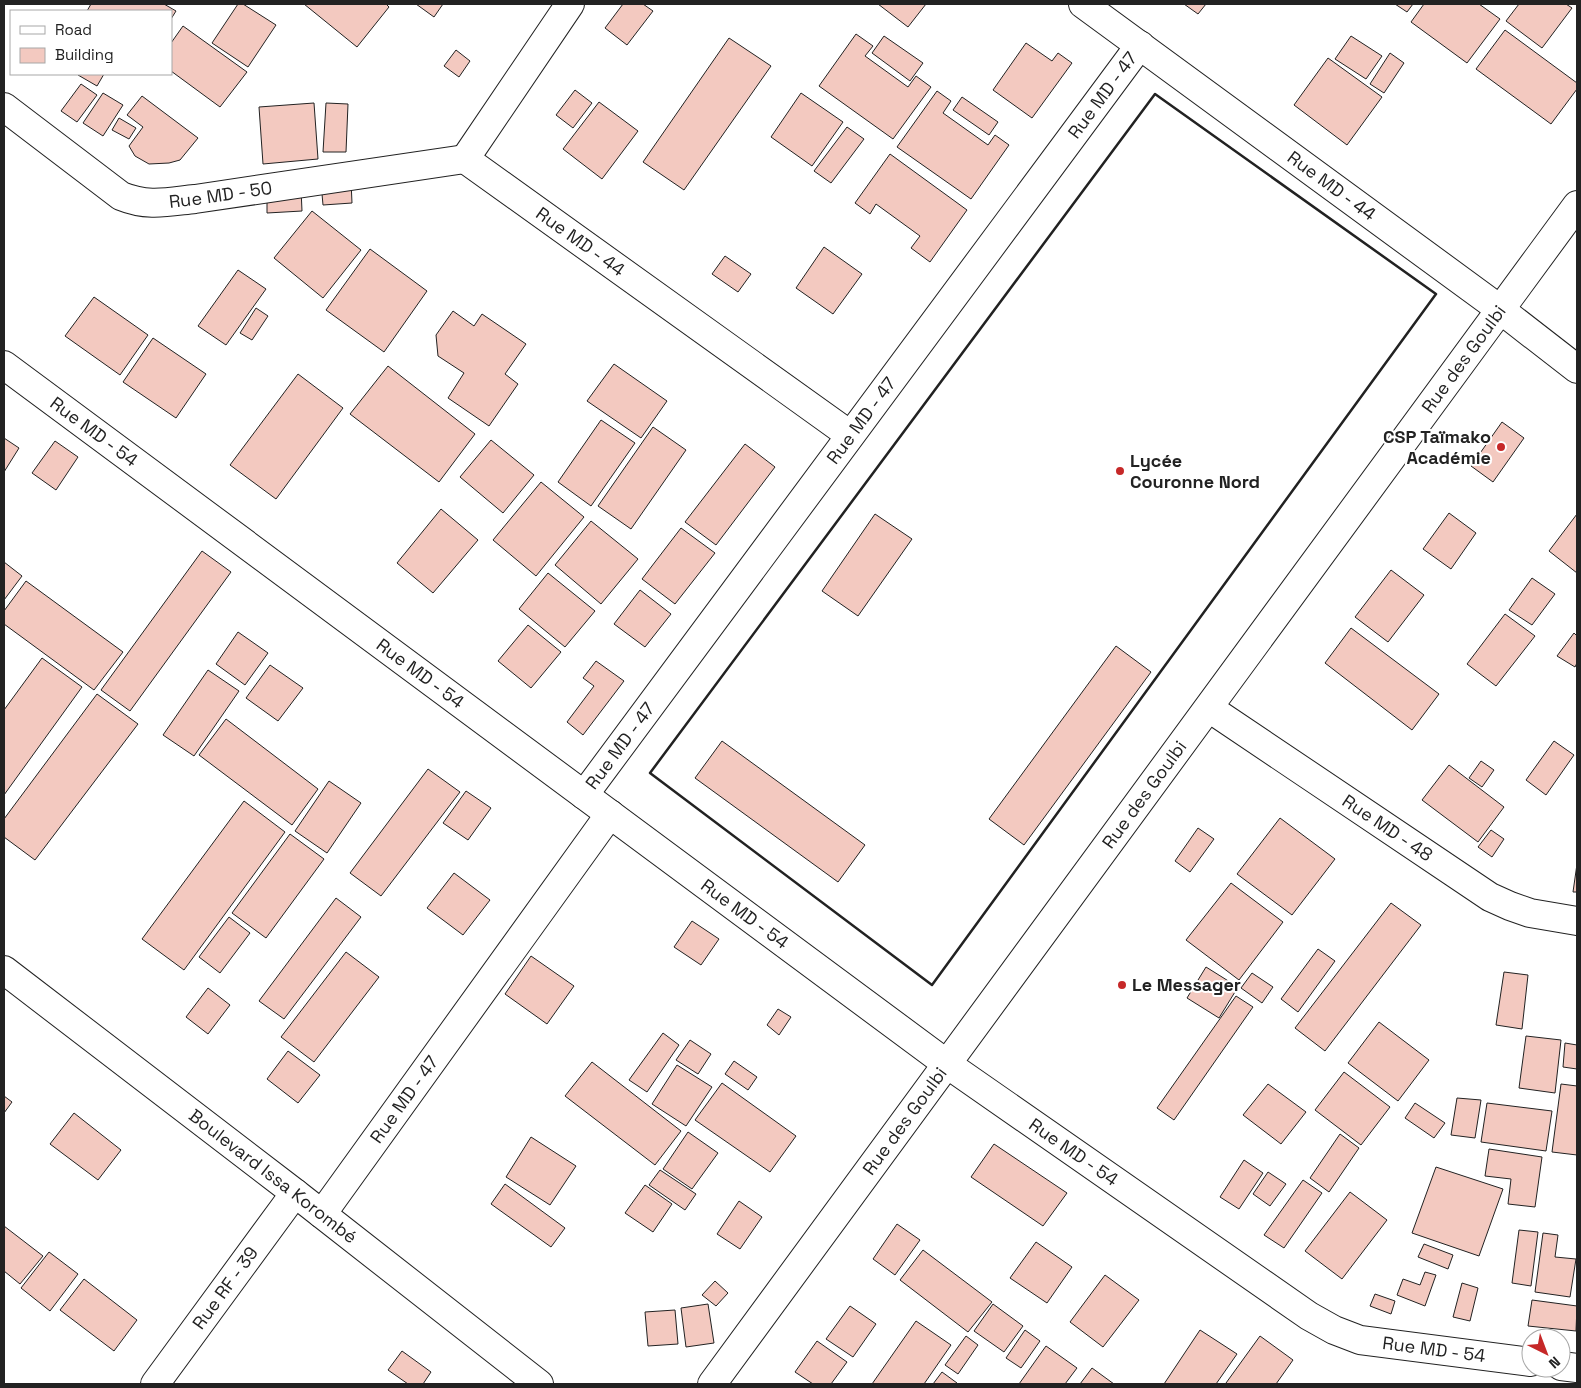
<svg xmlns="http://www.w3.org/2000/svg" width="1581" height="1388" font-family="'Space Grotesk',sans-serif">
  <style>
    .building { fill: #f3c9c0; stroke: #222 }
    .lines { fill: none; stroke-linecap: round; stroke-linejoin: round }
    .street-casing { stroke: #222; stroke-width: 30 }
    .secondary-casing { stroke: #222; stroke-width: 30 }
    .street { stroke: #fff; stroke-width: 28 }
    .secondary { stroke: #fff; stroke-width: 28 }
    .wall { stroke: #222; stroke-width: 2.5 }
    .poi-dot { fill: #c62828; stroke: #fff; stroke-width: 2 }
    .labels { text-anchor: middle; stroke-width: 4; stroke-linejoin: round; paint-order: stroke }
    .street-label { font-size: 18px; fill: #222; stroke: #fff }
    .poi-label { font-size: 18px; font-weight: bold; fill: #222; stroke: #fff; text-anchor: start }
  </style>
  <rect width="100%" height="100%" fill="#fff"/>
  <g class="building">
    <path d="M91 4H164L176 11 171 19V11H87Z"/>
    <path d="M238 4H243L276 25 248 67 212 43Z"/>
    <path d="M304 4H386L389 7 357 47Z"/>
    <path d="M416 4H443L434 17Z"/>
    <path d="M623 4H643L653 11 627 45 605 28Z"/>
    <path d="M878 4H926L908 27Z"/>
    <path d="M1184 4H1206L1198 14Z"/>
    <path d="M1395 4H1413L1407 12Z"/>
    <path d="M1424 4H1479L1500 19 1467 63 1411 22Z"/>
    <path d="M1519 4H1566L1572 8 1542 48 1506 21Z"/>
    <path d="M183 26 247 72 220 107 171 71V43Z"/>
    <path d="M1505 30 1577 83V89L1551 124 1476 69Z"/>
    <path d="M856 34 873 46 865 56 908 87 916 76 931 87 893 139 819 86Z"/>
    <path d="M884 36 923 63 910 81 872 53Z"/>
    <path d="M1351 36 1382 56 1366 79 1335 59Z"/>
    <path d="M729 38 771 66 684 190 643 162Z"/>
    <path d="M1026 43 1052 61 1058 53 1072 63 1032 118 993 90Z"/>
    <path d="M456 50 470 61 459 77 444 66Z"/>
    <path d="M1390 53 1404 63 1384 93 1370 84Z"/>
    <path d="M1328 58 1382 97 1347 145 1294 105Z"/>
    <path d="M79 74H104L97 86 78 75Z"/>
    <path d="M81 84 97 95 77 122 61 111Z"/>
    <path d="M575 90 592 103 573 128 556 115Z"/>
    <path d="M937 91 951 101 943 113 988 145 995 135 1009 145 971 199 897 147Z"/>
    <path d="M103 93 123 105 103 136 83 123Z"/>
    <path d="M801 93 843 122 812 166 771 137Z"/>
    <path d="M142 96 198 138 180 160 169 163 149 164 135 156 129 146 143 127 127 115Z"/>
    <path d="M962 97 998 122 989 135 953 110Z"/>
    <path d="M599 102 638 131 602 179 563 149Z"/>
    <path d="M314 103 318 159 263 164 259 107Z"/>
    <path d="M326 103 348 104 346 152H323Z"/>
    <path d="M119 118 136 128 129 139 112 130Z"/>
    <path d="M847 127 864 139 831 183 814 171Z"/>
    <path d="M890 154 967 210 930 262 911 248 920 236 876 204 870 214 855 203Z"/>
    <path d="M351 181 352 203 323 205 321 183Z"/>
    <path d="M301 189 302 211 267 213V191Z"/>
    <path d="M312 211 361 250 323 298 274 258Z"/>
    <path d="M824 247 862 274 833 314 796 288Z"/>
    <path d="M370 249 427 291 384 352 326 310Z"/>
    <path d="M725 256 751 274 738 292 712 274Z"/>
    <path d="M238 270 266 289 226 345 198 326Z"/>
    <path d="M94 297 148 335 120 375 65 336Z"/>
    <path d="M256 308 268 316 252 340 240 333Z"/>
    <path d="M453 311 474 326 482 314 526 344 505 374 518 384 489 426 448 398 464 373 438 356 436 335Z"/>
    <path d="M153 338 206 374 176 418 123 382Z"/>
    <path d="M614 364 667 401 641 438 587 401Z"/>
    <path d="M388 366 475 434 439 482 350 414Z"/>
    <path d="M298 374 343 408 276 499 230 465Z"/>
    <path d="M601 420 635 443 591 506 558 482Z"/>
    <path d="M1502 422 1524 438 1493 482 1471 466Z"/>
    <path d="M653 427 686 450 631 529 598 506Z"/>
    <path d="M4 438 19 448 4 472Z"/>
    <path d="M491 440 534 475 503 513 460 477Z"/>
    <path d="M55 441 78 457 56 490 32 473Z"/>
    <path d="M745 444 775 467 716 545 685 522Z"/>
    <path d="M541 482 584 517 536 576 493 540Z"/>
    <path d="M441 509 478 540 433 593 397 563Z"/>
    <path d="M1449 513 1476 533 1451 569 1423 549Z"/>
    <path d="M875 514 912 539 858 616 822 591Z"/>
    <path d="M1577 514V573L1549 551Z"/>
    <path d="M591 521 638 559 601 604 555 565Z"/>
    <path d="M681 528 715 553 675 604 642 579Z"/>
    <path d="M202 551 231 572 130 711 101 690Z"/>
    <path d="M4 562 22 576 4 600Z"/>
    <path d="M1391 570 1424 595 1388 642 1355 617Z"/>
    <path d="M548 573 595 611 565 647 519 609Z"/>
    <path d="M1532 578 1555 594 1532 625 1509 610Z"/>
    <path d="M26 581 123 652 94 690 4 624V611Z"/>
    <path d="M640 590 671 614 645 647 614 624Z"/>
    <path d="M1505 614 1535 636 1496 686 1467 664Z"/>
    <path d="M528 625 561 652 531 688 498 661Z"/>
    <path d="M1351 628 1439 694 1412 730 1325 663Z"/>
    <path d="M238 632 268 653 245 685 216 664Z"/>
    <path d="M1574 633 1577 636V663L1575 667 1557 656Z"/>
    <path d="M1116 646 1151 672 1024 845 989 819Z"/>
    <path d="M42 658 82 687 4 795V710Z"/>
    <path d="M596 661 624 681 583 735 567 722 594 686 583 678Z"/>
    <path d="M270 665 303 688 278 721 246 698Z"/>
    <path d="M208 670 239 691 194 756 163 735Z"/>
    <path d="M97 694 138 724 35 860 4 837V819Z"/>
    <path d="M226 719 318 789 292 825 199 755Z"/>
    <path d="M722 741 865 845 838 882 695 778Z"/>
    <path d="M1554 741 1574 755 1546 795 1526 780Z"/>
    <path d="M1481 761 1494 770 1482 787 1469 778Z"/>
    <path d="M1449 765 1504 807 1478 842 1422 800Z"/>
    <path d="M428 769 460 792 381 896 350 873Z"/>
    <path d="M329 781 361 803 327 853 295 831Z"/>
    <path d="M466 791 491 808 468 840 443 823Z"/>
    <path d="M244 801 285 832 184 970 142 939Z"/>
    <path d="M1280 818 1335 859 1292 915 1237 874Z"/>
    <path d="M1198 828 1214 839 1190 872 1175 861Z"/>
    <path d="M1491 830 1504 839 1492 857 1478 847Z"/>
    <path d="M290 834 324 859 266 938 232 913Z"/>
    <path d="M1577 864V892H1573Z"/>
    <path d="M454 873 490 900 463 935 427 908Z"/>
    <path d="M1231 883 1283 922 1239 980 1186 940Z"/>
    <path d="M336 898 361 917 284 1019 259 1001Z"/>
    <path d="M1391 903 1421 925 1325 1051 1295 1028Z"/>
    <path d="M229 917 250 933 220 973 199 957Z"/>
    <path d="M692 921 719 939 701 965 674 947Z"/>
    <path d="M1318 949 1335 961 1298 1012 1281 999Z"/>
    <path d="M346 952 379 977 314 1062 281 1037Z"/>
    <path d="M531 956 574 986 547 1024 505 994Z"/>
    <path d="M1206 967 1238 987 1219 1018 1187 998Z"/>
    <path d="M1504 972 1528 975 1522 1029 1496 1025Z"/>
    <path d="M1252 973 1273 987 1262 1003 1241 988Z"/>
    <path d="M208 988 230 1005 208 1034 186 1017Z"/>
    <path d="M1236 996 1253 1007 1174 1120 1157 1108Z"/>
    <path d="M778 1009 791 1017 779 1035 767 1025Z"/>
    <path d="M1379 1022 1429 1060 1398 1101 1348 1063Z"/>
    <path d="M663 1033 679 1045 647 1092 629 1080Z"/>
    <path d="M1526 1036 1561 1040 1555 1093 1519 1088Z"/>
    <path d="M690 1040 711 1054 698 1074 676 1060Z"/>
    <path d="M1565 1043 1577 1045V1069L1563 1067Z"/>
    <path d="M288 1051 320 1075 298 1103 267 1079Z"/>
    <path d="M734 1061 757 1077 748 1090 725 1074Z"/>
    <path d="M592 1062 681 1131 655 1165 565 1096Z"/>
    <path d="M677 1065 712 1087 686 1126 652 1104Z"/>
    <path d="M1344 1072 1390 1107 1361 1145 1315 1110Z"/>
    <path d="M722 1083 796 1136 770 1172 695 1120Z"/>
    <path d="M1268 1084 1306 1112 1281 1144 1243 1115Z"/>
    <path d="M1561 1084 1577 1086V1155L1552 1152Z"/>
    <path d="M4 1096 12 1102 4 1113Z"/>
    <path d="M1457 1098 1481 1100 1475 1138 1451 1135Z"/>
    <path d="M1415 1103 1445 1123 1434 1138 1405 1118Z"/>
    <path d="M1487 1103 1552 1111 1546 1151 1481 1142Z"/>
    <path d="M74 1113 121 1150 98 1180 50 1144Z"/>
    <path d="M688 1132 718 1153 692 1189 663 1169Z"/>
    <path d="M1340 1134 1359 1148 1329 1192 1310 1178Z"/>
    <path d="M531 1137 576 1166 550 1205 506 1177Z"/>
    <path d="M994 1144 1067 1193 1043 1226 971 1177Z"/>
    <path d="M1489 1149 1542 1157 1535 1207 1508 1204 1511 1179 1485 1176Z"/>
    <path d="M1244 1160 1263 1173 1239 1209 1220 1197Z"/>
    <path d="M1436 1167 1503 1189 1479 1256 1412 1233Z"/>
    <path d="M660 1170 696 1194 685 1210 649 1185Z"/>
    <path d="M1268 1172 1286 1184 1270 1206 1253 1194Z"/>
    <path d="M1303 1180 1322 1193 1284 1248 1264 1235Z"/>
    <path d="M505 1184 565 1228 551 1247 491 1204Z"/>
    <path d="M645 1185 672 1204 653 1232 625 1213Z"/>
    <path d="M1350 1192 1387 1220 1342 1279 1305 1251Z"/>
    <path d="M739 1201 762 1217 740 1249 717 1234Z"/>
    <path d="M897 1224 920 1240 895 1275 873 1259Z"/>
    <path d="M4 1226 43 1256 20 1284 4 1271Z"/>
    <path d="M1519 1230 1538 1232 1531 1286 1512 1283Z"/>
    <path d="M1543 1233 1558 1235 1555 1257 1576 1259 1570 1297 1535 1292Z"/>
    <path d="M1036 1242 1072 1267 1047 1303 1010 1278Z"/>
    <path d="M1424 1244 1453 1255 1448 1269 1418 1257Z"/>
    <path d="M923 1250 992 1302 968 1332 900 1280Z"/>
    <path d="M49 1252 78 1274 50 1311 21 1288Z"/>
    <path d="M1425 1272 1436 1275 1425 1306 1397 1295 1403 1279 1420 1285Z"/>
    <path d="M1105 1275 1139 1300 1103 1347 1070 1322Z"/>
    <path d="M84 1279 137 1320 114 1351 60 1310Z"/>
    <path d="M715 1281 728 1293 716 1306 702 1295Z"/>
    <path d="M1462 1283 1478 1288 1470 1321 1453 1317Z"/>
    <path d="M1375 1294 1395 1301 1391 1314 1370 1306Z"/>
    <path d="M1532 1300 1577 1306 1576 1331 1528 1326Z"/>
    <path d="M708 1304 714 1343 686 1347 681 1308Z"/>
    <path d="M993 1304 1023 1326 1004 1352 974 1331Z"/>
    <path d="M850 1306 876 1324 853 1357 826 1339Z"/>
    <path d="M675 1310 678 1344 648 1346 645 1312Z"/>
    <path d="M916 1321 951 1345 924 1384H872Z"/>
    <path d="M1025 1330 1040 1341 1021 1368 1006 1358Z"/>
    <path d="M1200 1330 1237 1354 1216 1384H1164Z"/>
    <path d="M966 1336 978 1345 958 1374 945 1365Z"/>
    <path d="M1260 1336 1293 1360 1276 1384H1228L1226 1383Z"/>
    <path d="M817 1341 847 1362 831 1384H813L795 1372Z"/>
    <path d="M1046 1346 1077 1368 1065 1384H1019Z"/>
    <path d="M402 1351 431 1372 423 1384H408L388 1370Z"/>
    <path d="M1092 1368 1114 1384H1080Z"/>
    <path d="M942 1372 957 1383 956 1384H933Z"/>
  </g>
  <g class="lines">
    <g class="street-casing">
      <g id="street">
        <path id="s1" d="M1083 4 1501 310 1577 369"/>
        <path id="s2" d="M4 107 121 196C148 207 167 202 195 199L465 159"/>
        <path id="s3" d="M465 159 850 435"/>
        <path d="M465 159 570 4"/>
        <path id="s4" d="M4 365 947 1064 1309 1316 1334 1330 1360 1340 1531 1362"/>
        <path id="s5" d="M1209 708 1490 897 1510 906 1530 913 1577 921"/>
        <path id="s6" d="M584 795 1140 45"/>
        <path id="s7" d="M322 1214 610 814"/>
        <path d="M1561 1366 1577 1368"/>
        <path id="s8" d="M155 1384 295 1193"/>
        <path id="s9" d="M712 1384 1577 205"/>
      </g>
    </g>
    <g class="secondary-casing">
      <g id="secondary">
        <path id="s10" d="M4 970 295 1193 539 1384"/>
      </g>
    </g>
    <use href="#street" class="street"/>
    <use href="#secondary" class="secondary"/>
    <path class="wall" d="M1155 94 1436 294 932 985 650 773Z"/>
  </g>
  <g class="poi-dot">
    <circle cx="1501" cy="447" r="5"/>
    <circle cx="1120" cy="471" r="5"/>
    <circle cx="1122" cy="985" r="5"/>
  </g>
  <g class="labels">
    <g class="street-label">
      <text dy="6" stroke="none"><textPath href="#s6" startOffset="871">Rue MD - 47</textPath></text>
      <text dy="6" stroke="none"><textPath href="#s1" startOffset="308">Rue MD - 44</textPath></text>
      <text dy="6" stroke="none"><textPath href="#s2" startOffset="248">Rue MD - 50</textPath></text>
      <text dy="6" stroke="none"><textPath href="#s3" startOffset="142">Rue MD - 44</textPath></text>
      <text dy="6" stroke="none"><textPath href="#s9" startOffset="1271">Rue des Goulbi</textPath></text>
      <text dy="6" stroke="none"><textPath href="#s6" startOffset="466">Rue MD - 47</textPath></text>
      <text dy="6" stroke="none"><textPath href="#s4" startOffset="112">Rue MD - 54</textPath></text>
      <text dy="6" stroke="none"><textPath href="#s4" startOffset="518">Rue MD - 54</textPath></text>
      <text dy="6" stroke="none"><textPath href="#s6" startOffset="61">Rue MD - 47</textPath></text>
      <text dy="6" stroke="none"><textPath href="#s9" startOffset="731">Rue des Goulbi</textPath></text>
      <text dy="6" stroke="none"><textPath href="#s5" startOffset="215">Rue MD - 48</textPath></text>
      <text dy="6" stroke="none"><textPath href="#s4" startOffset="922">Rue MD - 54</textPath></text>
      <text dy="6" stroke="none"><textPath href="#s7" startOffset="141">Rue MD - 47</textPath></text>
      <text dy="6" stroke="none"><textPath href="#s9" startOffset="326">Rue des Goulbi</textPath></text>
      <text dy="6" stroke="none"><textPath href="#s4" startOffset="1328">Rue MD - 54</textPath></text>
      <text dy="6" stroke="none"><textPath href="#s10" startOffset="339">Boulevard Issa Korombé</textPath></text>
      <text dy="6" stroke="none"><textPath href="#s8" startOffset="119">Rue RF - 39</textPath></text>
      <text dy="6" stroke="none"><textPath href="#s4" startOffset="1746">Rue MD - 54</textPath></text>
    </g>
    <g class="poi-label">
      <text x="1491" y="443" text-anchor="end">CSP Taïmako<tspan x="1491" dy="21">Académie</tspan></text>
      <text x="1130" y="467">Lycée<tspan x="1130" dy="21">Couronne Nord</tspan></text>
      <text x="1132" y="991">Le Messager</text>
    </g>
  </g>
  <rect width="1581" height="1388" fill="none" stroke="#222222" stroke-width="10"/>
  <rect x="10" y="10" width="162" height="65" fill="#ffffff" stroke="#a7a7a7"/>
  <rect x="20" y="26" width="25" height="8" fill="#ffffff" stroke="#a7a7a7"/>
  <text x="55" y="35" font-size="15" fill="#222222">Road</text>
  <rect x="20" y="48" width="25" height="15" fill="#f3c9c0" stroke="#a7a7a7"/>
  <text x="55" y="60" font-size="15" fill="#222222">Building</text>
  <g transform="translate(1546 1353) rotate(138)"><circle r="24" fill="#ffffff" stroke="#a7a7a7"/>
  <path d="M0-4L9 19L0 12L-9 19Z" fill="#c62828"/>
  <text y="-8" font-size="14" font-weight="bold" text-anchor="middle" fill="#222222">N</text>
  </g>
</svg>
